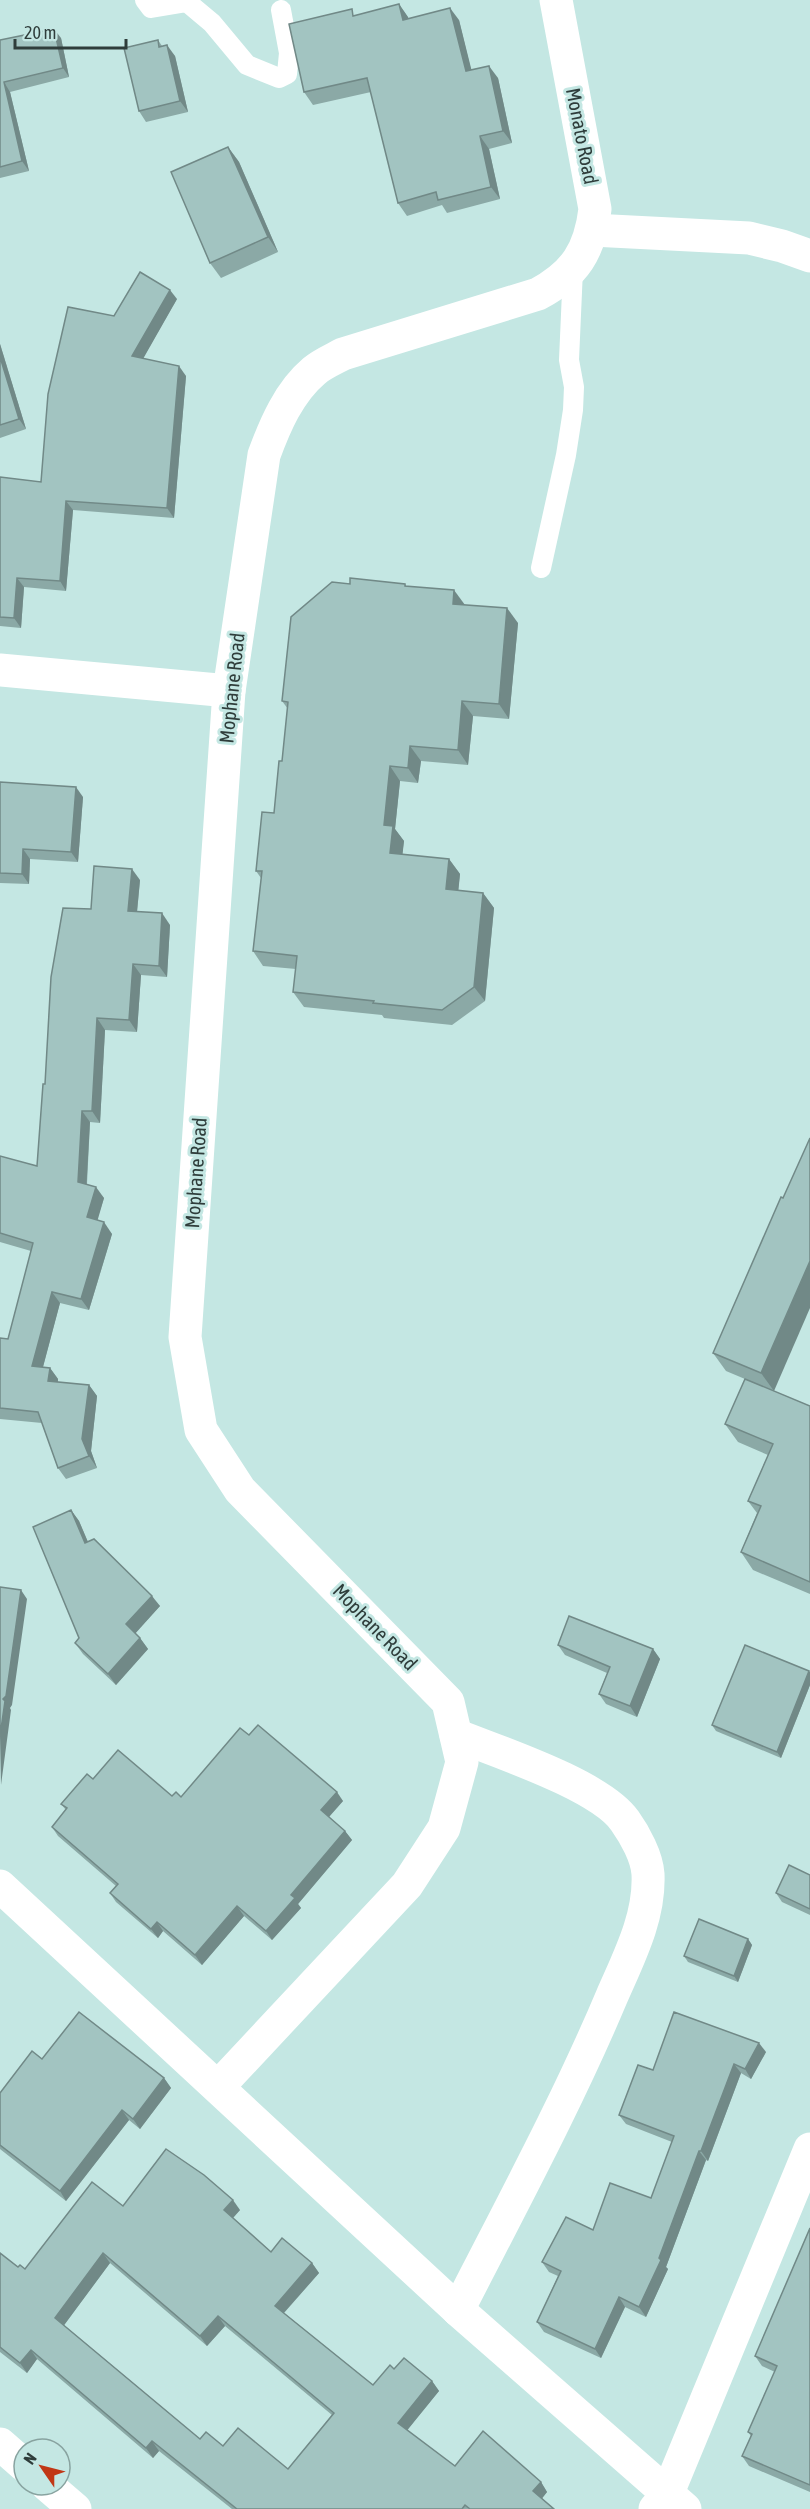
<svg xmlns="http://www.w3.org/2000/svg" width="810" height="2509" font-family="'Asap Condensed',sans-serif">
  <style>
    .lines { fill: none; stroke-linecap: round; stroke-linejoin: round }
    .service { stroke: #fff; stroke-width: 20 }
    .minor { stroke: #fff; stroke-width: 33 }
    .wall { fill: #8ba9a6; fill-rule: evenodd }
    .shaded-wall { fill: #718987 }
    .building { fill: #a2c4c1; stroke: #718987; stroke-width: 1.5; fill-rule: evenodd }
    .labels { text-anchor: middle; stroke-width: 6; stroke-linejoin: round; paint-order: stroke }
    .street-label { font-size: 20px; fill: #2f3d3b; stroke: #c4e7e3 }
  </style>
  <rect width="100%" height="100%" fill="#c4e7e3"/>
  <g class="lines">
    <g class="service">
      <path d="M145 0 151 8 187 2 212 23 247 65 279 78 287 74 289 53 281 10"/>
      <path d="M541 568 566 455 573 410 574 387 569 360 573 269"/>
    </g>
    <g class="minor">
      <path d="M592 230 749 238 782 246 810 256"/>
      <path d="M0 670 229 691"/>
      <path d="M456 1735C498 1752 600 1785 625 1821 635 1835 647 1857 648 1874 650 1917 629 1957 612 1996 567 2103 511 2206 458 2310"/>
      <path d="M0 1886 458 2310 685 2509"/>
      <path d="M218 2087 407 1885 444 1828 462 1762 448 1702 240 1490 201 1430 185 1337 229 691 264 455C275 425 289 392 314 371 322 364 334 359 343 354L538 294C575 274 590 251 595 209L556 0"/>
      <path d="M0 2444 24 2465"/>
      <path d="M47 2485 75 2509"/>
      <path d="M655 2509 667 2495 810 2149"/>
    </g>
  </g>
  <g class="wall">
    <path d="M399 4 409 19 459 20 471 70 498 78 512 143 489 149 500 199 447 213 442 205 407 216 398 203 371 92 313 105 304 92 357 15Z"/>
    <path d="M61 38 69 77 10 92 29 171 0 178V40Z"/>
    <path d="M158 40 162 46 175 56 188 112 146 122 139 111Z"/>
    <path d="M228 147 239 162 278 252 221 278 210 263Z"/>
    <path d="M177 299 143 358 186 376 174 518 73 510 66 591 24 587 21 628 0 626V477L41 482 114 316Z"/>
    <path d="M0 344 26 429 0 438Z"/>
    <path d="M350 584H405L407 587 464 605 518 623 509 719 473 716 468 765 421 761 418 783 400 781 395 829 404 841 402 855 449 859 460 874 458 891 483 893 494 908 485 1001 452 1025 384 1018 382 1015 304 1007 293 992 296 969 263 966 253 951 261 878 256 871 274 813 282 761 288 709 282 701Z"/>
    <path d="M0 782 83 797 78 862 30 859 29 884 0 883Z"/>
    <path d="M140 880 137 912 170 925 167 977 141 975 137 1032 105 1030 100 1123 90 1122 87 1184 104 1198 97 1220 112 1234 89 1310 60 1303 43 1367 50 1368 58 1379V1382L89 1385 97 1396 91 1451 97 1468 66 1479 58 1468 42 1423 0 1419V1338L8 1339 31 1251 0 1242V1156L37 1166 45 1084 91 909Z"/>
    <path d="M783 1198 774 1391 810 1406V1594L753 1570 741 1552 757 1513 748 1501 768 1455 738 1442 725 1424 745 1379 726 1371 713 1353Z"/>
    <path d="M71 1510 79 1521 88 1542 160 1606 135 1633 140 1638 148 1649 116 1685 83 1654 75 1643 79 1638Z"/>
    <path d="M558 1645 653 1649 660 1659 637 1717 606 1704 599 1694 607 1673 565 1655Z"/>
    <path d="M810 1672V1685L781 1758 716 1731 712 1725Z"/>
    <path d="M249 1735 343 1801 329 1817 345 1831 352 1840 298 1904 301 1908 272 1940 244 1916 202 1965 163 1931 158 1938 116 1902 110 1893 116 1886 58 1836 52 1827 66 1810 61 1804 93 1779 172 1796 181 1797Z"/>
    <path d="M810 1875V1915L782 1902 776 1893Z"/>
    <path d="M748 1939 752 1945 738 1982 688 1962 684 1956Z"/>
    <path d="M766 2052 751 2079 741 2073 708 2161 706 2160 666 2267 668 2269 646 2317 625 2307 601 2358 544 2332 537 2322 558 2276 549 2272 542 2262 593 2230 651 2198 672 2142 626 2124 619 2115 653 2070Z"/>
    <path d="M42 2059 164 2078 171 2088 140 2129 129 2120 66 2201 0 2149V2093Z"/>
    <path d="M123 2206 240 2210 233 2218 271 2252 312 2263 319 2273 284 2313 373 2385 394 2369 432 2381 439 2391 407 2430 455 2466 541 2482 547 2492 542 2498 554 2509H232L159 2451 153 2458 37 2359 27 2373 0 2352V2253L18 2267 25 2269ZM110 2263 207 2346 225 2326 332 2415 288 2469 223 2446 200 2439 64 2325Z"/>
    <path d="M810 2228V2492L749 2466 742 2456 751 2436 748 2432 775 2372 762 2366 755 2356Z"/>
  </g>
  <g class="shaded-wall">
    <path d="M399 4 408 17 412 33 403 20Z"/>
    <path d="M450 8 459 20 475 84 466 71Z"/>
    <path d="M54 29 61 38 69 77 63 68Z"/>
    <path d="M167 45 175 56 188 112 180 101Z"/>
    <path d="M489 66 498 78 512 143 503 131Z"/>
    <path d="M4 82 10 92 29 171 22 161Z"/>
    <path d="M480 136 489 149 500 199 491 187Z"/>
    <path d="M228 147 239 162 278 252 268 237Z"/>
    <path d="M170 290 177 299 139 366 132 356Z"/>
    <path d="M0 344 26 429 19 419 0 357Z"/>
    <path d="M179 366 186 376 174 518 167 508Z"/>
    <path d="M66 501 73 510 66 591 60 581Z"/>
    <path d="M17 578 24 587 21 628 14 618Z"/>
    <path d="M454 590 465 605 453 604Z"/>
    <path d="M507 608 518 623 509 719 499 704Z"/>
    <path d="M462 701 473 716 468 765 458 750Z"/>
    <path d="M410 746 421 761 418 783 408 768Z"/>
    <path d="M390 766 400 781 395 829 404 841 401 868 390 853 384 825Z"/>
    <path d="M76 787 83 797 78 862 71 852Z"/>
    <path d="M23 849 30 859 29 884 22 874Z"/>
    <path d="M449 859 460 874 457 904 446 889Z"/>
    <path d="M132 869 140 880 136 922 128 911Z"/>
    <path d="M483 893 494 908 485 1001 474 987Z"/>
    <path d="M162 913 170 925 167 977 159 966Z"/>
    <path d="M133 964 141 975 137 1032 129 1020Z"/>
    <path d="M97 1018 105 1030 100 1123 92 1111Z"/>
    <path d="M82 1111 90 1122 86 1193 78 1182Z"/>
    <path d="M96 1187 104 1198 95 1229 87 1217Z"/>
    <path d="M104 1222 112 1234 89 1310 81 1299Z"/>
    <path d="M810 1261V1308L774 1391 761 1373Z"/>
    <path d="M52 1292 60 1303 40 1378 32 1366Z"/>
    <path d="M50 1368 58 1379 57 1392 48 1381Z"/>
    <path d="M89 1385 97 1396 91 1451 97 1468 89 1456 82 1439Z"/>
    <path d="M71 1510 79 1521 93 1554 85 1543Z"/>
    <path d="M21 1590 27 1599 12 1705 10 1708 11 1710 1 1785 0 1736 3 1699Z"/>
    <path d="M152 1596 160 1606 134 1635 126 1624Z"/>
    <path d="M140 1638 148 1649 116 1685 108 1674Z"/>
    <path d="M653 1649 660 1659 637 1717 630 1706Z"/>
    <path d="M809 1671 810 1672V1685L781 1758 777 1752Z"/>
    <path d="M337 1792 343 1801 327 1819 321 1810Z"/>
    <path d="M345 1831 352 1840 298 1904 301 1908 272 1940 266 1931 291 1895Z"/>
    <path d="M237 1906 244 1916 202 1965 195 1955Z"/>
    <path d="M157 1922 163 1931 158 1938 151 1929Z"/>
    <path d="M748 1939 752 1945 738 1982 734 1976Z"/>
    <path d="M759 2043 766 2052 751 2079 745 2069Z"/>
    <path d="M734 2064 741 2073 708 2161 701 2151Z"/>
    <path d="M164 2078 171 2088 140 2129 133 2119Z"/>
    <path d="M122 2110 129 2120 66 2201 60 2191Z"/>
    <path d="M699 2151 706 2160 666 2267 668 2269 646 2317 639 2307 659 2258Z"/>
    <path d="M233 2200 240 2210 231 2220 224 2210Z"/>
    <path d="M103 2253 110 2263 62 2328 55 2318Z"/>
    <path d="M312 2263 319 2273 281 2316 275 2306Z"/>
    <path d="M619 2297 625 2307 601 2358 595 2349Z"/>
    <path d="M218 2316 225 2326 207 2346 200 2336Z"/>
    <path d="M31 2350 37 2359 27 2373 20 2363Z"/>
    <path d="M432 2381 439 2391 405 2433 398 2423Z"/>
    <path d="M152 2441 159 2451 153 2458 146 2448Z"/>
    <path d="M541 2482 547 2492 540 2501 533 2491Z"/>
  </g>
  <g class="building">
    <path d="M399 4 403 20 450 8 466 71 489 66 503 131 480 136 491 187 438 200 436 192 398 203 367 78 304 92 289 24 352 9 353 16Z"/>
    <path d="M54 29 63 68 4 82 22 161 0 167V40Z"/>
    <path d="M158 40 159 47 167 45 180 101 139 111 124 48Z"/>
    <path d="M228 147 268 237 210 263 171 172Z"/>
    <path d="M140 272 170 290 132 356 179 366 167 508 66 501 60 581 17 578 14 618 0 617V477L41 482 48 394 68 307 114 316Z"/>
    <path d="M0 357 19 419 0 425Z"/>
    <path d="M350 578 405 584V586L454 590 453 604 507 608 499 704 462 701 458 750 410 746 408 768 390 766 384 825 393 826 390 853 449 859 446 889 483 893 474 987 442 1010 373 1003 374 1001 293 992 297 956 253 951 262 871H256L262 812 274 813 279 761H282L288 702 282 701 291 617 332 582 350 584Z"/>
    <path d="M0 782 76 787 71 852 23 849 22 874 0 873Z"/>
    <path d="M94 866 132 869 128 911 162 913 159 966 133 964 129 1020 97 1018 92 1111H82L78 1182 96 1187 87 1217 104 1222 81 1299 52 1292 32 1366 50 1368 48 1381 89 1385 82 1439 89 1456 58 1468 38 1412 0 1408V1338L8 1339 33 1243 0 1233V1156L37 1166 43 1084H45L51 977 63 908 91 909Z"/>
    <path d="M810 1138V1261L761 1373 713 1353 781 1197 783 1198Z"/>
    <path d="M745 1379 810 1406V1582L741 1552 761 1506 748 1501 773 1444 725 1424Z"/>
    <path d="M71 1510 85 1543 94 1539 152 1596 126 1624 140 1638 108 1674 75 1643 79 1638 33 1527Z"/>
    <path d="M0 1587 21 1590 6 1696 3 1699 5 1701 0 1736Z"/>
    <path d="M569 1616 653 1649 630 1706 599 1694 610 1667 558 1645Z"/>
    <path d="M745 1645 809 1671 777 1752 712 1725Z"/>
    <path d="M258 1725 337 1792 321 1810 345 1831 291 1895 295 1898 266 1931 237 1906 195 1955 157 1922 151 1929 110 1893 118 1884 52 1827 67 1808 61 1804 87 1774 93 1779 118 1750 172 1796 176 1792 181 1797 240 1728 249 1735Z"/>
    <path d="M789 1865 810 1875V1909L776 1893Z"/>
    <path d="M699 1919 748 1939 734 1976 684 1956Z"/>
    <path d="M79 2012 164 2078 133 2119 122 2110 60 2191 0 2145V2093L32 2051 42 2059Z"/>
    <path d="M674 2012 759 2043 745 2069 734 2064 701 2151H699L659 2258 661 2260 639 2307 619 2297 595 2349 537 2322 561 2271 542 2262 566 2217 593 2230 610 2183 651 2198 674 2136 619 2115 638 2065 653 2070Z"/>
    <path d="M166 2149 204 2175 233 2200 224 2210 271 2252 282 2238 312 2263 275 2306 373 2385 390 2365 394 2369 404 2358 432 2381 398 2423 455 2466 483 2431 541 2482 533 2491 554 2509H470L465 2505 462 2509H237L152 2441 146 2448 31 2350 20 2363 0 2347V2253L18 2267 20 2265 25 2269 92 2182 123 2206ZM103 2253 200 2336 218 2316 334 2413 288 2469 238 2428 223 2446 206 2432 200 2439 55 2318Z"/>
    <path d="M810 2228V2485L742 2456 752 2434 748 2432 777 2366 755 2356Z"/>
  </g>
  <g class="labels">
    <g class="street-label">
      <text transform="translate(582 136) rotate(79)" y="7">Monato Road</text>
      <text transform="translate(232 688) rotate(-84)" y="7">Mophane Road</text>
      <text transform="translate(196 1173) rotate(-86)" y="7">Mophane Road</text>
      <text transform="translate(375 1627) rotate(46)" y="7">Mophane Road</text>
    </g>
  </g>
  <g transform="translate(42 2467) rotate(305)"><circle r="28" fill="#c4e7e3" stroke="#88a3a0" stroke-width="1.5"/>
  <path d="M0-4.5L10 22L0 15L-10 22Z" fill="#c13715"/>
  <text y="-9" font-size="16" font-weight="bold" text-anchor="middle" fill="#2f3d3b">N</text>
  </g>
  <path d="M15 39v9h111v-9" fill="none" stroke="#2f3d3b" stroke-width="3"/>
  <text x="24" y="39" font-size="18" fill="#2f3d3b" stroke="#c4e7e3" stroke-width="4.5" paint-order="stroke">20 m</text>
</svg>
